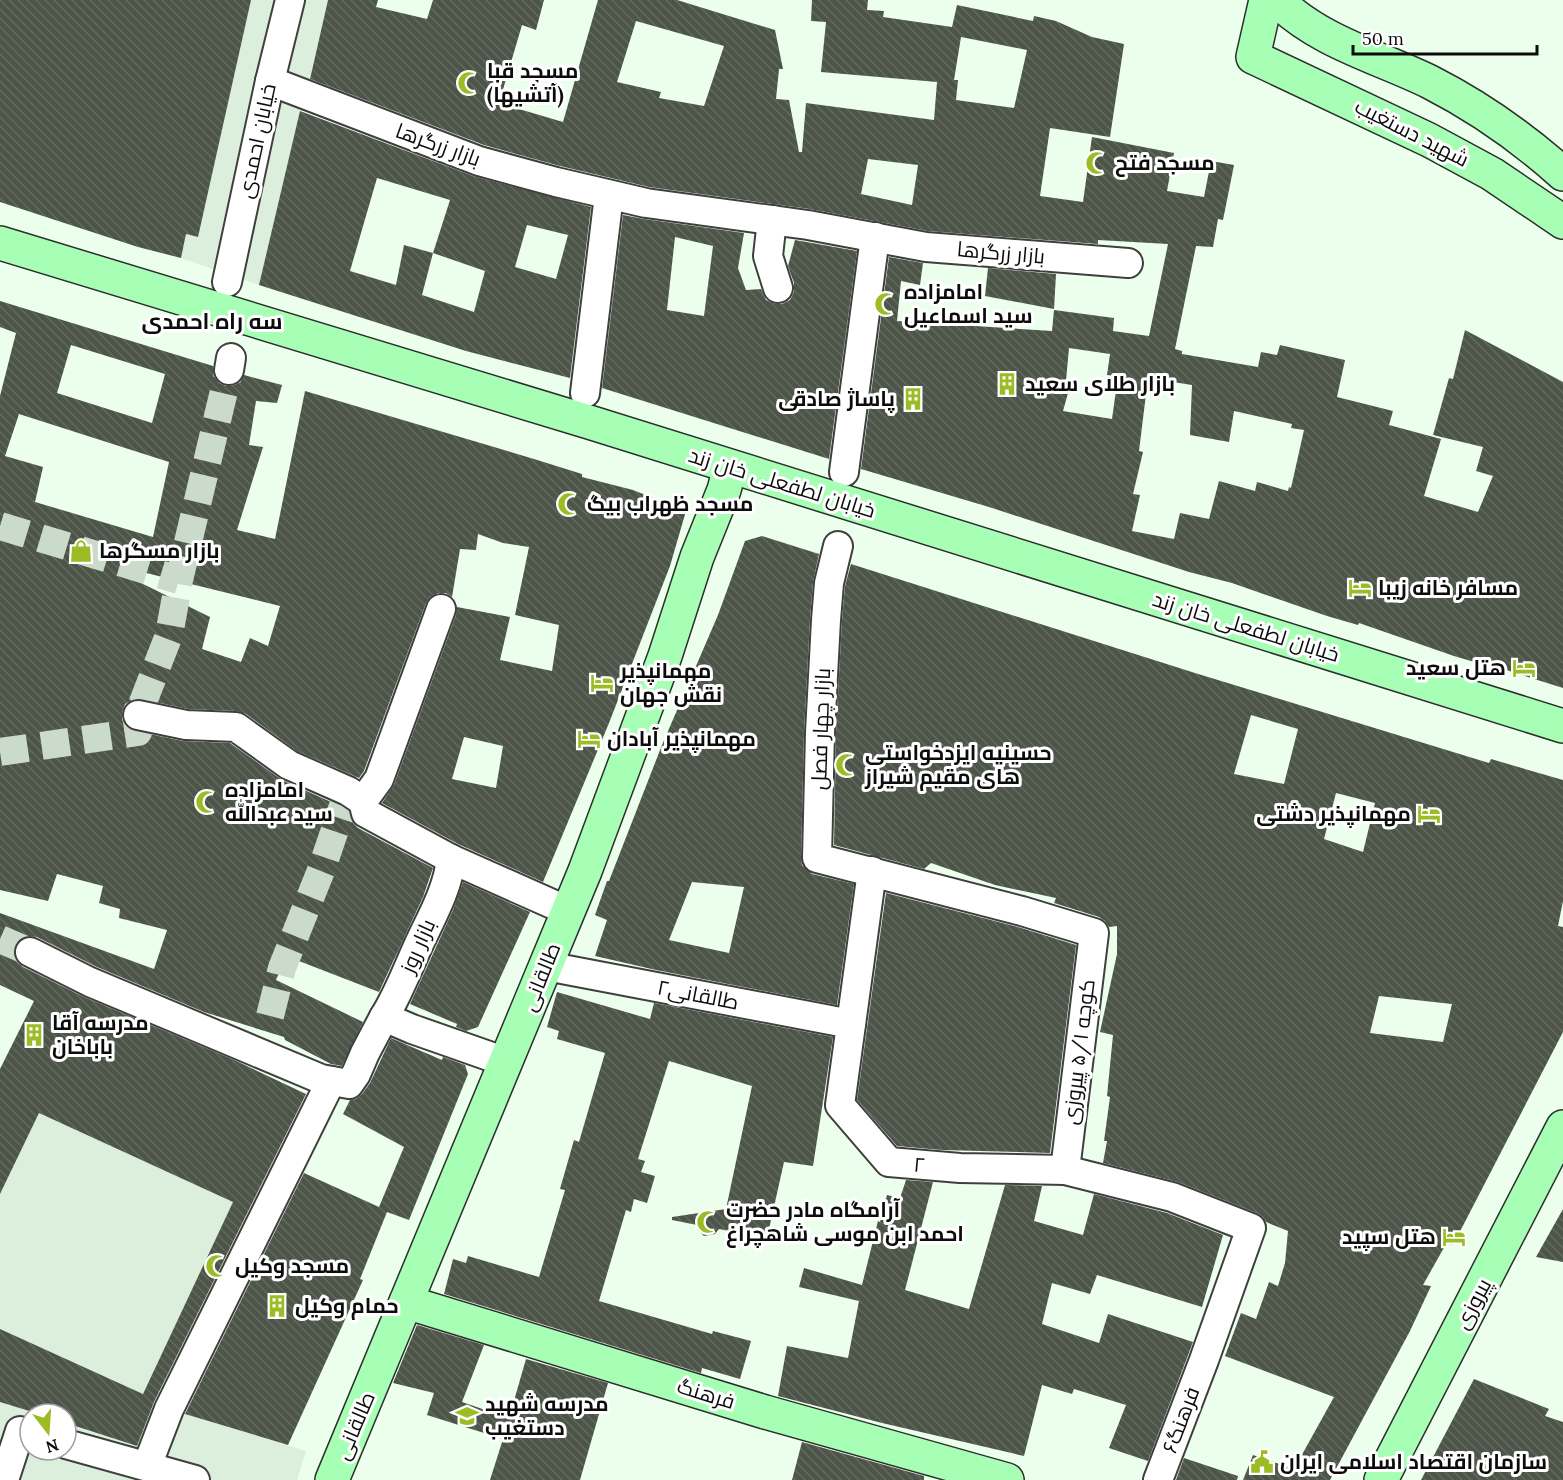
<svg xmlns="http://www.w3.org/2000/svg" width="1563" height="1480" font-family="Lora,Cairo,serif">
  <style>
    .plaza { fill: #dceedc }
    .building { fill: url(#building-back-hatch); fill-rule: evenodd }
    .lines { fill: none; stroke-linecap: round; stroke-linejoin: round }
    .street-tunnel { stroke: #cadbcb; stroke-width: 28; stroke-dasharray: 28 14; stroke-linecap: butt }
    .street-casing { stroke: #3f3f3f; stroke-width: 32 }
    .secondary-casing { stroke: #2e2e2e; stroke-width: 36 }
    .street { stroke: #fff; stroke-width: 28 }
    .secondary { stroke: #a7ffb5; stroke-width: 33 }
    .labels { text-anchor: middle; stroke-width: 6; stroke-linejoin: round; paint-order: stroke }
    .poi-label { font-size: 21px; font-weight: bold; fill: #0c0c0c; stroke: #fff; text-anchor: start }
    .street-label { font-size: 21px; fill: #0c0c0c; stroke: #fff }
    .neighbourhood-label { font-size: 22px; font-weight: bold; fill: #0c0c0c; stroke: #fff }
  </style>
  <defs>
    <pattern id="building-back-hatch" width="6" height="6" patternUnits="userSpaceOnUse" patternTransform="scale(1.5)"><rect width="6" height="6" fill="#4d5549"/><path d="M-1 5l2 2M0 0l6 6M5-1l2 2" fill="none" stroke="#62685f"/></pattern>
  </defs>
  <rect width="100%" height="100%" fill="#ecffed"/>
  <g class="plaza">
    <path d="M251 0H328L309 81 311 104 300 112 259 285 181 258 186 234 197 237Z"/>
    <path d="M39 1113 233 1202 143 1394 0 1329V1194Z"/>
    <path d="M0 1402 39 1414H30V1450H66V1423L144 1448 176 1411 306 1451 297 1480H0Z"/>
  </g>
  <g class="building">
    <path d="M0 0H251L198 237 186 234 181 258 138 247 0 202Z"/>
    <path d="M328 0H378L376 7 427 19 433 0H544L536 30 522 25 499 103 563 122 598 0H677L775 30 783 69H779L776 99 789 100 799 152H802L806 103 934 120 937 82 821 72 826 22 811 21 812 0H868L867 10 884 11 883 17 952 27 957 5 1033 21 1034 16 1056 21 1092 37 1124 44 1110 137 1050 128 1040 196 1083 202 1092 137 1174 153 1167 191 1204 197 1211 161 1234 165 1223 220 1218 219 1213 247 1196 246 1175 349 1182 351V354L1258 367 1261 352 1277 355 1280 345 1345 360 1337 397 1393 411 1389 425 1441 439 1424 496 1478 512 1493 476 1476 471 1483 447 1433 435 1449 378 1453 379 1465 330 1563 382V688L1481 662V664L1454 656 1359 623 1358 625 1327 616 1232 583 1189 572 989 507 861 469 889 257 923 263 920 285 901 281 897 321 1052 331 1054 310 1114 318 1113 331 1149 336 1168 244 1098 240V244L928 231 810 209 649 187 560 166 484 145 310 79ZM636 21 724 46 704 106 659 98 661 92 617 82ZM961 37 1027 50 1014 108 956 100 958 80H954ZM868 159 918 165 912 205 861 194ZM1069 348 1110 354 1107 375 1118 376 1112 419 1063 411 1068 393 1065 392ZM1148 378 1192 385 1190 435 1229 442 1234 411 1292 424 1291 428 1304 430 1291 488 1289 487 1288 491 1257 482 1255 491 1219 481 1209 519 1180 513 1174 539 1132 531 1140 495 1133 494 1143 452 1139 451Z"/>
    <path d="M300 111 473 176 591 207 570 378 466 351 259 285ZM377 178 450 200 433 253 404 245 396 285 350 271ZM527 225 568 235 556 279 515 267ZM433 253 485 271 474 312 422 295Z"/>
    <path d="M623 215 644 219 744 233 738 268 746 290 761 289 766 300 775 304H782L790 300 794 292V283L788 266 795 240 857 251 829 459 602 388ZM675 237 713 246 704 316 667 310Z"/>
    <path d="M988 268 1056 274 1054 309 985 296Z"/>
    <path d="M0 301 213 366 214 376 219 383 226 386 235 385 241 381 244 375 282 385 277 403 256 401 249 445 263 447 237 530 275 539 305 391 534 459 582 474V477L633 490 686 511 670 566 609 723 543 882 458 844 382 803 394 785 456 615 457 607 510 617 500 660 552 671 559 625 515 615 529 547 503 543 478 534 476 550 460 549 452 597 446 593H438L430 597 426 603 364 771 359 778 297 751 246 714 237 711 188 709 141 699 132 700 125 704 122 712V720L128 728 135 731 183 741 230 743 282 780 340 806 349 811 353 823 358 828 433 868 423 897 379 992 286 956 276 980 363 1022 342 1066 331 1064 285 1040 284 1037 204 1012 97 967 37 937 28 936 20 939 16 944 14 954 17 962 23 967 84 997 232 1059 306 1094 154 1402 137 1446 66 1423V1414H39L0 1402V1329L143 1394 233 1202 39 1113 0 1194V1069L34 1001 0 985V913L154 969 167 930 119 918 120 909 99 903 103 886 57 874 48 901 0 890V396L16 333 0 327ZM71 345 165 374 152 423 57 393ZM19 414 169 462 153 537 35 502 43 467 5 456ZM134 570 280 606 268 646 250 638 241 662 202 649 210 617 131 578ZM464 737 503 746 496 788 452 779Z"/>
    <path d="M762 536 819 554 813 582 810 619 804 731 801 858 802 865 812 874 854 884 837 1005 656 970 595 956 607 920 595 915 607 881H609L662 745 718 615 745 541ZM692 882 744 887 729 953 669 940Z"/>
    <path d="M851 564 1195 673 1489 763 1491 759 1563 780V901L1558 926 1563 927V1032L1453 1245 1446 1244 1423 1285 1431 1286 1410 1331 1330 1480H1243L1253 1455 1294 1469 1334 1397 1225 1356 1241 1313 1256 1319 1269 1282 1278 1286 1285 1263 1288 1231 1266 1222 1263 1217 1257 1213 1178 1182 1103 1163 1107 1141H1104L1110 1097 1107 1096 1113 1035 1100 1032 1117 954V926L1109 927 1105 921 1099 917 1054 903 1056 898 995 885 931 863 924 869 834 845 836 733 842 621 845 586ZM1251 715 1298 729 1284 784 1234 774ZM1336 793 1375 803 1363 852 1324 839ZM1379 996 1452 1004 1443 1042 1370 1033Z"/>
    <path d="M463 882 530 912 478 1027 466 1031 456 1027 457 1024 410 1004 453 910Z"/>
    <path d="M886 893 1018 927 1076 945 1050 1153 942 1150 897 1146 857 1100Z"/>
    <path d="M557 992 650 1019 654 1003 833 1037 813 1166 784 1162 767 1238 719 1229 715 1234 704 1236 697 1229V1225L672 1220V1217L726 1209 752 1086 669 1061 638 1159 645 1161 641 1172 655 1176 647 1203 634 1199 631 1212 626 1210 599 1301 712 1334 713 1331 751 1341 740 1379 702 1368 701 1373 444 1294 453 1259 466 1263 468 1256 539 1277 565 1190 560 1189 574 1140 579 1142 605 1053 557 1039 559 1031 547 1027Z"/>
    <path d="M391 1038 442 1060 443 1057 465 1065 468 1074 409 1220 387 1212 360 1279 363 1280 288 1445 185 1414 304 1173 379 1207 404 1147 343 1114 350 1100 356 1099 362 1094 370 1083Z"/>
    <path d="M906 1180 933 1182 905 1290 969 1309 1005 1185 1042 1186 1034 1221 1083 1235 1094 1194 1167 1213 1223 1235 1202 1307 1097 1275 1090 1294 1052 1283 1042 1324 1099 1343 1108 1314 1193 1342 1148 1461 1109 1448 1126 1405 1074 1389 1072 1394 1042 1385 1024 1456 882 1423 778 1396 787 1346 848 1358 859 1301 799 1287 804 1268 862 1285 878 1221 880 1222 887 1195 900 1198Z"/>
    <path d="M1563 1209V1262L1536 1257Z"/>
    <path d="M417 1325 484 1345 462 1402 509 1418 526 1359 608 1383 580 1480H490L503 1439 427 1415 434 1393 393 1383Z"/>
    <path d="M1474 1379 1549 1409 1545 1416 1563 1422V1480H1421Z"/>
    <path d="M802 1442 924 1476V1480H792Z"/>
    <path d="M1184 1458 1238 1476 1237 1480H1176Z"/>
  </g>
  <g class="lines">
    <g class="street-tunnel">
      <path d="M0 526 179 580"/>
      <path d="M0 752 138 732V715L169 635 179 580 229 370"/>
      <path d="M0 939 30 952"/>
      <path d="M270 1016 282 968 322 868 348 791"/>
    </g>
    <g class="street-casing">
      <g id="street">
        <path d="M270 81 479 161 556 182 646 203 808 225 926 247 1128 263"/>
        <path d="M772 220 768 256 778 288"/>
        <path d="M227 282 270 81 290 0"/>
        <path d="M229 370 231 358"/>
        <path d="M585 393 609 195"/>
        <path d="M844 472 875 237"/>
        <path d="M838 546 829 583 826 620 820 732 817 858 1022 911 1094 933 1065 1170"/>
        <path d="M138 715 186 725 236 727 289 765 348 791 363 801 379 779 441 609"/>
        <path d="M363 801 366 813 451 859 568 911"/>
        <path d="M872 871 840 1105 889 1162 960 1168 1065 1170 1172 1197 1251 1228 1204 1360 1158 1480"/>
        <path d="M30 952 90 982 321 1079 349 1084 356 1074 365 1053 384 1017 412 1029 506 1062"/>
        <path d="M546 966 851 1024"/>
        <path d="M384 1017C398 995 407 970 418 946 431 918 448 889 451 859"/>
        <path d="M66 1444 195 1480"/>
        <path d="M147 1466 169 1409 331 1081"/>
        <path d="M4 1480 20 1431"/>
      </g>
    </g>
    <g class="secondary-casing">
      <g id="secondary">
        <path d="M1266 0 1253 57 1429 140 1492 174 1563 222"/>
        <path d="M1277 0C1319 42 1379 57 1430 82 1477 106 1524 139 1563 174"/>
        <path d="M0 243 589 422 1563 726"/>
        <path d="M406 1302 765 1412 1007 1480"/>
        <path d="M332 1480 585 871 665 656 697 557 724 490 730 467"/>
        <path d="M1381 1480 1563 1127"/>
      </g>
    </g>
    <use href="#street" class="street"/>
    <use href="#secondary" class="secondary"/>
  </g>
  <defs>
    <g id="mosque-bare" transform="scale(1.8)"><path d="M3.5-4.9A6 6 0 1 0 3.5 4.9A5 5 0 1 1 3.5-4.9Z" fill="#9bbc25" stroke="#fff" stroke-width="2.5" paint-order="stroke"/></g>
    <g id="building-bare" transform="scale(1.8)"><path d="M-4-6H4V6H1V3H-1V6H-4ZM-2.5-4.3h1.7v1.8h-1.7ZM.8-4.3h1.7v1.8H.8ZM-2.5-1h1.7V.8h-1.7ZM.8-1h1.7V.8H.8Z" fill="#9bbc25" stroke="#fff" stroke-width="2.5" paint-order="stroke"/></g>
    <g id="shop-bare" transform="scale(1.8)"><path d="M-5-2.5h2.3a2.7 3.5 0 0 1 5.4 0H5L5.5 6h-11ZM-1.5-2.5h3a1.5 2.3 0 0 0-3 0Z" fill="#9bbc25" stroke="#fff" stroke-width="2.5" paint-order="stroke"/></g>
    <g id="hotel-bare" transform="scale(1.8)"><path d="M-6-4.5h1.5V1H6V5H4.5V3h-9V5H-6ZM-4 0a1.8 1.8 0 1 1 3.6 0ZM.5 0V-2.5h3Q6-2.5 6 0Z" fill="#9bbc25" stroke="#fff" stroke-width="2.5" paint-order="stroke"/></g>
    <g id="school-bare" transform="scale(1.8)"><path d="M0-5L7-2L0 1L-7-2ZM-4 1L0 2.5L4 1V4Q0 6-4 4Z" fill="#9bbc25" stroke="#fff" stroke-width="2.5" paint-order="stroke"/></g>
    <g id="civic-bare" transform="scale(1.8)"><path d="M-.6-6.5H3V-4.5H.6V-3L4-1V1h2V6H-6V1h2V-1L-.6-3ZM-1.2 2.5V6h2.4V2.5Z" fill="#9bbc25" stroke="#fff" stroke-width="2.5" paint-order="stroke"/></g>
  </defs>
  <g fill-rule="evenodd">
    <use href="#mosque-bare" x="469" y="83"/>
    <use href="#mosque-bare" x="1097" y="163"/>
    <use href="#mosque-bare" x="886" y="304"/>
    <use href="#building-bare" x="1007" y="384"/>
    <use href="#building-bare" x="913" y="399"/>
    <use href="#mosque-bare" x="569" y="504"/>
    <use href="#shop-bare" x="81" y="551"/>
    <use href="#hotel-bare" x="1360" y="588"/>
    <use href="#hotel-bare" x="1524" y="668"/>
    <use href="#hotel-bare" x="602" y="683"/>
    <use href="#hotel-bare" x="589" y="739"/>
    <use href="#mosque-bare" x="847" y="765"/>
    <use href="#mosque-bare" x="207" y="802"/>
    <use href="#hotel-bare" x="1429" y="814"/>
    <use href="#building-bare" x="34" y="1035"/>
    <use href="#mosque-bare" x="708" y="1222"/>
    <use href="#hotel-bare" x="1454" y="1237"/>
    <use href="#mosque-bare" x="217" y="1266"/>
    <use href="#building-bare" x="277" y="1306"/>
    <use href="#school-bare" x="467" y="1416"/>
    <use href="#civic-bare" x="1262" y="1462"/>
  </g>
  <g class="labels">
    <g class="poi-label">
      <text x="487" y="78">مسجد قبا<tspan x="487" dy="24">(آتشیها)</tspan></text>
      <text x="1115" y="170">مسجد فتح</text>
      <text x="904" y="299">امامزاده<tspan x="904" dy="24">سید اسماعیل</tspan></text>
      <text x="1025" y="391">بازار طلای سعید</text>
      <text x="895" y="406" text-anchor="end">پاساژ صادقی</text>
      <text x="587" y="511">مسجد ظهراب بیگ</text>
      <text x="99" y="558">بازار مسگرها</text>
      <text x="1378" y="595">مسافر خانه زیبا</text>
      <text x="1506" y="675" text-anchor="end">هتل سعيد</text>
      <text x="620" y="678">مهمانپذیر<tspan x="620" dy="24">نقش جهان</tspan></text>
      <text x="607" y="746">مهمانپذیر آبادان</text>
      <text x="865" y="760">حسینیه ایزدخواستی<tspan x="865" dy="24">های مقیم شیراز</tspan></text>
      <text x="225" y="797">امامزاده<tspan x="225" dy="24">سید عبدالله</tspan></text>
      <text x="1411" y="821" text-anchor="end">مهمانپذیر دشتی</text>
      <text x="52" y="1030">مدرسه آقا<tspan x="52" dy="24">باباخان</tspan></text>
      <text x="726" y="1217">آرامگاه مادر حضرت<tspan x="726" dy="24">احمد ابن موسی شاهچراغ</tspan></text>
      <text x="1436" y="1244" text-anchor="end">هتل سپید</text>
      <text x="235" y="1273">مسجد وکیل</text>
      <text x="295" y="1313">حمام وکیل</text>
      <text x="485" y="1411">مدرسه شهید<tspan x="485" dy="24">دستغیب</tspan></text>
      <text x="1280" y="1469">سازمان اقتصاد اسلامی ایران</text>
    </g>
    <g class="street-label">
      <text transform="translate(1412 133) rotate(27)" y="7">شهید دستغیب</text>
      <text transform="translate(257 141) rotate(-78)" y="7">خیابان احمدی</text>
      <text transform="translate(438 145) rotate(20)" y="7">بازار زرگرها</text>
      <text transform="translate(1001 253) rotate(5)" y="7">بازار زرگرها</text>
      <text transform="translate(782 483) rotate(17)" y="7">خیابان لطفعلی خان زند</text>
      <text transform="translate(1246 627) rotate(17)" y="7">خیابان لطفعلی خان زند</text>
      <text transform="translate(821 729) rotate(-88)" y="7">بازار چهار فصل</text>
      <text transform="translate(418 946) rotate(-66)" y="7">بازار روز</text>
      <text transform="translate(541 977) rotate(-68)" y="7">طالقانی</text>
      <text transform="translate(698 995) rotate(11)" y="7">طالقانی۲</text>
      <text transform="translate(1079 1052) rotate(-83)" y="7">کوچه ۵/۱ پیروزی</text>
      <text transform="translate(919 1165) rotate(5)" y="7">۲</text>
      <text transform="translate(1473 1304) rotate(-62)" y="7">پیروزی</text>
      <text transform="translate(706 1394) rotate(17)" y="7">فرهنگ</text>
      <text transform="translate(1181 1420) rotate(-69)" y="7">فرهنگ۶</text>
      <text transform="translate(355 1426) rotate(-67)" y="7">طالقانی</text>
    </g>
    <g class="neighbourhood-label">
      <text x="212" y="329">سه راه احمدی</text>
    </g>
  </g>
  <g transform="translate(48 1432) rotate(163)"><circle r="28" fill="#ffffff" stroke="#9e9e9e" stroke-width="1.5"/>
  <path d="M0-4.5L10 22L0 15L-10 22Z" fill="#9bbc25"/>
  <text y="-9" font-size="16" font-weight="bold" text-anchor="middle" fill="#0c0c0c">N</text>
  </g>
  <path d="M1353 45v9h184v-9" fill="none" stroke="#0c0c0c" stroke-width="3"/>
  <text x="1362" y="45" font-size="18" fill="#0c0c0c" stroke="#ffffff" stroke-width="4.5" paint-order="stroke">50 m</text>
</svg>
